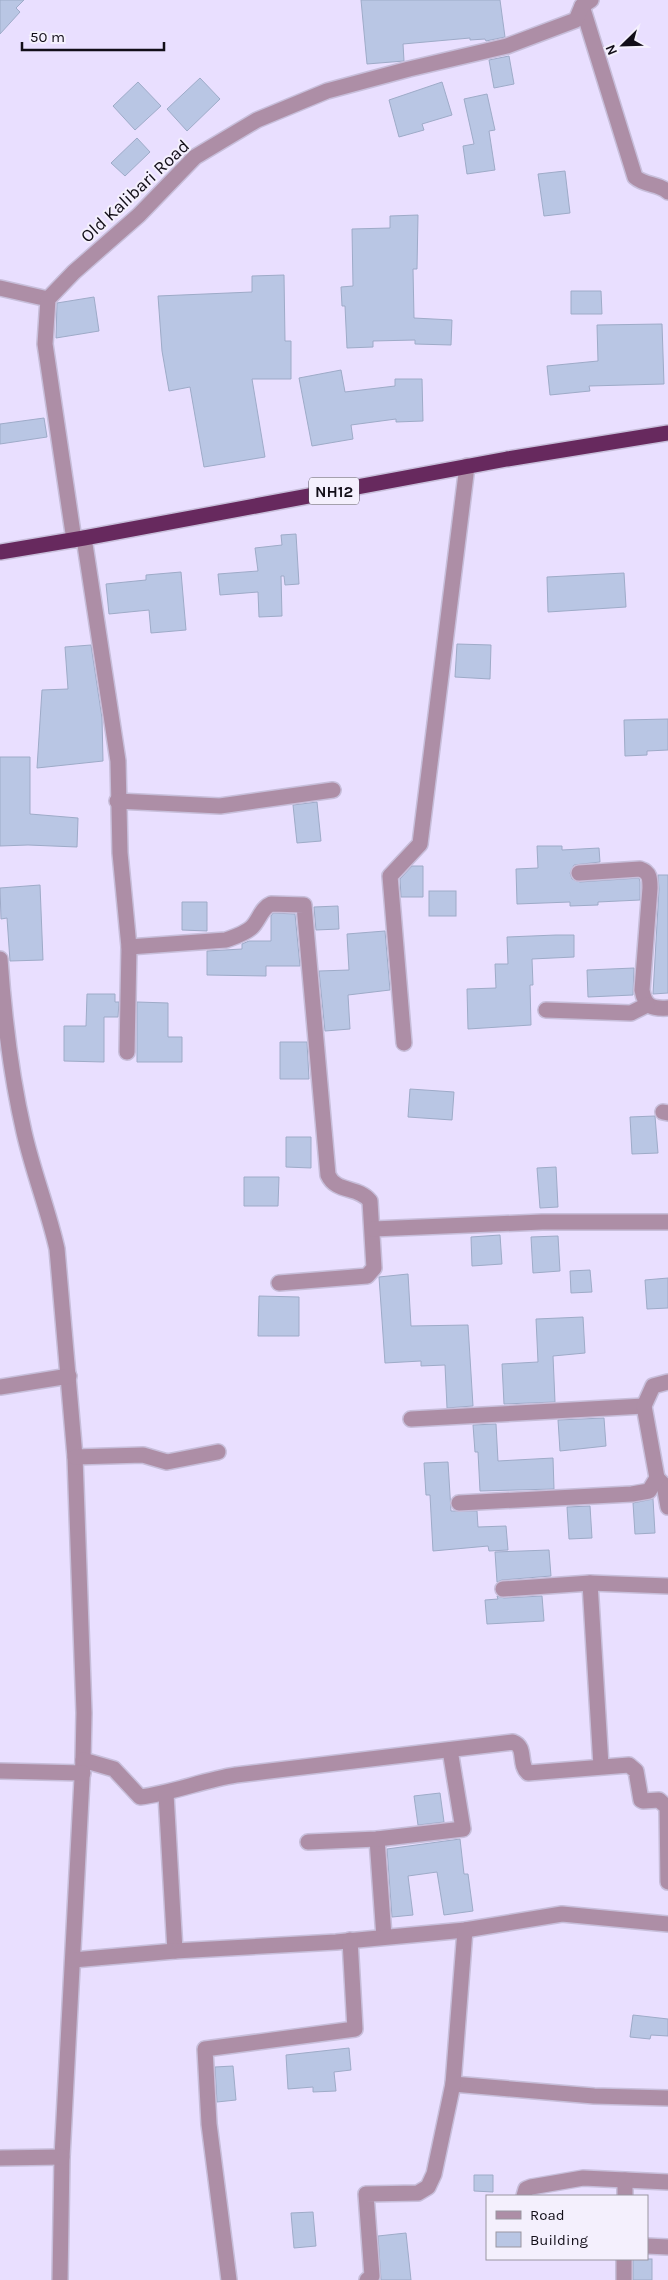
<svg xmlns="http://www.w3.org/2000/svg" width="668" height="2280" font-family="Karla,sans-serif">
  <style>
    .building { fill: #b9c6e4; stroke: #9eabc8 }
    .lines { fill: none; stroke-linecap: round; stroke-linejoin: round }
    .minor-casing { stroke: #c7beda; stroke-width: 18 }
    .highway-casing { stroke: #c7beda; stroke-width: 18 }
    .minor { stroke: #ad8ea6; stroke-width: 15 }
    .highway { stroke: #67295e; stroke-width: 15 }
    .labels { text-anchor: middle; stroke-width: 4; stroke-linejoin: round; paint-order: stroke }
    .shield { fill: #f4f0fd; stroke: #56525d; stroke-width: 1 }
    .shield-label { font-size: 16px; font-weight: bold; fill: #120e18 }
    .street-label { font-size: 18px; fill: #120e18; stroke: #f4f0fd }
  </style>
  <rect width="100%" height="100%" fill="#e9dfff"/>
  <g class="building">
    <path d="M0 0H24L16 8 20 12 0 34Z"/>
    <path d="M361 0H500L505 37 486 41 485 39 470 40V38L403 44 404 61 367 64Z"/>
    <path d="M509 56 514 84 494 88 489 60Z"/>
    <path d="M200 78 220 99 187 131 167 109Z"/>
    <path d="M138 82 161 106 135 130 113 106Z"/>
    <path d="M442 82 452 115 422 124 424 130 399 137 389 100Z"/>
    <path d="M487 94 495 130 489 131 495 170 467 174 463 146 474 144 464 99Z"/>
    <path d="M137 138 150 152 125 176 111 163Z"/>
    <path d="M565 171 570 213 544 216 538 174Z"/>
    <path d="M418 215 417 269H413L414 318 452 320 451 345 415 344V340L373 341V347L347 348 345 306H342L341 287 353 286 352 229 390 228V216Z"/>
    <path d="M284 275 285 341H291V379H252L265 457 204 467 190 387 169 391 162 351 158 296 252 292V276Z"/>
    <path d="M571 291H601L602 314H571Z"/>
    <path d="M94 297 99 331 56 338 57 303Z"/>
    <path d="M662 324 664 384 589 386 590 391 550 395 547 366 598 361 597 325Z"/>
    <path d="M341 370 345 392 395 386V379H422L423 421 396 422V419L351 425 353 439 312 446 299 378Z"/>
    <path d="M44 418 47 437 0 444V424Z"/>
    <path d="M296 534 299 584 285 585 284 576H281L282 616 259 617 258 592 220 595 218 574 258 571 255 548 282 545 281 535Z"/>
    <path d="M181 572 186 630 151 633 149 610 109 614 106 584 146 580V575Z"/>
    <path d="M624 573 626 607 548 612 547 577Z"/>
    <path d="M457 644 491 645 490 679 455 677Z"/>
    <path d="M91 645 102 718 103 761 37 768 42 690 68 689 65 647Z"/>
    <path d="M668 719V750L647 751V755L625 756 624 720Z"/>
    <path d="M0 757H30V814L78 818 77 847 28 845 0 846Z"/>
    <path d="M317 802 321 841 297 843 293 805Z"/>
    <path d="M537 846H562V850L599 848 600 862 574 865 570 873 572 879 580 882 639 878 640 882V900L598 902V905L570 906V902L517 904 516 869 538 868Z"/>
    <path d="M412 866H423V897H401L400 879Z"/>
    <path d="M658 875H668V993L653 994 659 889Z"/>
    <path d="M40 885 43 960 10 961 7 918 1 919 0 888Z"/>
    <rect x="429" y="891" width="27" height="25"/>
    <path d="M182 902H207V931L182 930Z"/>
    <path d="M338 906 339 929 316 930 314 907Z"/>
    <path d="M273 913 295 914 300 966H266V976L207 975V951L242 949V944L249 941H271V916Z"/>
    <path d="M385 931 390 990 348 995 350 1029 325 1031 319 971 349 970 347 934Z"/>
    <path d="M556 935H574V957L532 959 533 985H530L531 1025 468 1029 467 989 496 988 495 964H508L507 937Z"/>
    <path d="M634 968 633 995 588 997 587 970Z"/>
    <path d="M87 994H115V1002H119L118 1017H104V1062L64 1061V1026H86Z"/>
    <path d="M137 1002 168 1003V1037H182V1062H137Z"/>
    <path d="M280 1042H307L309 1079H280Z"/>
    <path d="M410 1089 454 1092 452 1120 408 1117Z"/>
    <path d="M655 1116 658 1153 632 1154 630 1117Z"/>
    <path d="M286 1137H311V1168L286 1167Z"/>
    <path d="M556 1167 558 1207 540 1208 537 1168Z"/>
    <path d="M244 1177H279L278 1206H244Z"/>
    <path d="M500 1235 502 1264 472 1266 471 1237Z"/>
    <path d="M558 1236 560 1271 533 1273 531 1237Z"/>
    <path d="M590 1270 592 1292 571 1293 570 1271Z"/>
    <path d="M408 1274 411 1326 468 1325 473 1406 447 1408 445 1365 421 1366V1361L385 1363 379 1277Z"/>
    <path d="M668 1278V1308L647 1309 645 1280Z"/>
    <path d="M259 1296 299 1297V1336H258Z"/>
    <path d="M583 1317 585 1353 553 1356 555 1402 504 1404 502 1364 538 1362 536 1319Z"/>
    <path d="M604 1418 606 1446 560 1451 558 1420Z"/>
    <path d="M496 1424 498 1461 553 1458 554 1489 480 1491 478 1452H475L473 1425Z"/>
    <path d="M448 1462 451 1511H477L478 1527 506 1526 508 1550 489 1551 488 1546 433 1551 430 1495H426L424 1463Z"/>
    <path d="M653 1499 655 1533 635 1534 633 1503Z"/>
    <path d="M590 1506 592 1538 569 1539 567 1507Z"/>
    <path d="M549 1550 551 1576 502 1580 497 1582 495 1552Z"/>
    <path d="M497 1596 504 1598 542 1596 544 1621 487 1624 485 1600 498 1599Z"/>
    <path d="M440 1793 444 1822 418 1825 414 1796Z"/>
    <path d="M460 1839 464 1874H468L473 1911 444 1915 437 1872 408 1876 413 1915 392 1917 387 1849Z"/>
    <path d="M633 2015 668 2019V2036L651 2035 650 2039 630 2037Z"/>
    <path d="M349 2048 351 2070 334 2072 336 2091 313 2092V2087L288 2089 286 2055Z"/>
    <path d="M233 2066 236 2100 217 2102 215 2067Z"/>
    <path d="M474 2175H493V2192L474 2191Z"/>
    <path d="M313 2212 316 2246 294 2248 291 2213Z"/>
    <path d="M406 2233 411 2280H381L378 2236Z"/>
    <rect x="633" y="2259" width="19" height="21"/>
  </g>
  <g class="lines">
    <g class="minor-casing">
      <g id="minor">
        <path d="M582 6 635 177C645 186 659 183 668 192"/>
        <path d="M0 288 48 299"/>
        <path d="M84 538 118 761 120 853 129 947 127 1052"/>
        <path d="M74 540 45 344 48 299 74 272 139 215 195 157 257 120 327 91 409 69 507 46 576 20 582 6 591 0"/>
        <path d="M117 801 220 806 333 790"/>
        <path d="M579 873 640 869C650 872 650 879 650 888L642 990C645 1007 652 1009 668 1008"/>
        <path d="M129 947 226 940C234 937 244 934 251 928 259 921 261 908 271 904L304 905 328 1175C336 1193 358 1186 370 1201L374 1268 367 1276 279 1283"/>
        <path d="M0 959C4 1017 11 1076 24 1132 33 1172 48 1209 57 1249L75 1457 84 1713 83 1760 62 2157 60 2280"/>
        <path d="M546 1010 631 1013 647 1005"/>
        <path d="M404 1043 390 876 420 844 467 466"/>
        <path d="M663 1112 668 1113"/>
        <path d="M373 1229 542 1222H668"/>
        <path d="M0 1387 69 1376"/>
        <path d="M411 1419 644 1406"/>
        <path d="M75 1457 143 1455 167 1462 218 1452"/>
        <path d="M657 1478 664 1485 668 1507"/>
        <path d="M459 1503 632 1494 649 1491 657 1478 644 1406 653 1386 668 1382"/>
        <path d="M590 1583 601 1766"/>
        <path d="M503 1589 590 1583 668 1586"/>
        <path d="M83 1760 114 1769 140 1797C173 1793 203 1780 236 1775L513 1742C527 1747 518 1764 528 1773L629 1765 636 1771 641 1800 643 1801 659 1800 667 1807 668 1882"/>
        <path d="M0 1771 83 1773"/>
        <path d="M166 1794 175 1951"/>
        <path d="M377 1839 384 1937"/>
        <path d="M308 1842 377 1839 463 1829 450 1750"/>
        <path d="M73 1960 175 1951 336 1942 465 1930 562 1914 668 1924"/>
        <path d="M453 2084 594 2096 668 2098"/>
        <path d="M0 2158 62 2157"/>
        <path d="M524 2196 526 2189 531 2187 583 2178 668 2182"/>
        <path d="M625 2196V2180"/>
        <path d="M647 2246 668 2247"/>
        <path d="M229 2280 209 2124 205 2049 355 2029 350 1940"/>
        <path d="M367 2280 372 2276 366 2194 418 2193 428 2187 434 2174 453 2084 465 1930"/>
        <path d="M624 2280V2259"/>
      </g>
    </g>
    <g class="highway-casing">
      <path id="highway" d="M0 552 84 538 507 459 668 433"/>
    </g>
    <use href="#minor" class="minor"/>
    <use href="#highway" class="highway"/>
  </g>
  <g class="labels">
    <rect class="shield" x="309" y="477.5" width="50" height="27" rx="4"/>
    <g class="shield-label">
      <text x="334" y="497">NH12</text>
    </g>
    <g class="street-label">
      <text transform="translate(135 191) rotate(-43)" y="6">Old Kalibari Road</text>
    </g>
  </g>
  <rect x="486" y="2195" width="162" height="65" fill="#f4f0fd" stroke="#9a96a1"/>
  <rect x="496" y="2211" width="25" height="8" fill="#ad8ea6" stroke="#9a96a1"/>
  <text x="530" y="2220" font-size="15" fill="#120e18">Road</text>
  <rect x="496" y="2232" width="25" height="15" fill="#b9c6e4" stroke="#9a96a1"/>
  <text x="530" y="2245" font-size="15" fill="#120e18">Building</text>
  <g transform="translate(623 45) rotate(247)" stroke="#f4f0fd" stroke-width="4" paint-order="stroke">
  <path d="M0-4L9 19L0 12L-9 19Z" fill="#120e18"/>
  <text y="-8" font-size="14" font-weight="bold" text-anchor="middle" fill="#120e18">N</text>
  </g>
  <path d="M22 42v8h142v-8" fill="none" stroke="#120e18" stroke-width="2.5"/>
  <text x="30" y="42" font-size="15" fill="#120e18" stroke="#f4f0fd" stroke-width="4" paint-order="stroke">50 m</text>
</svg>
